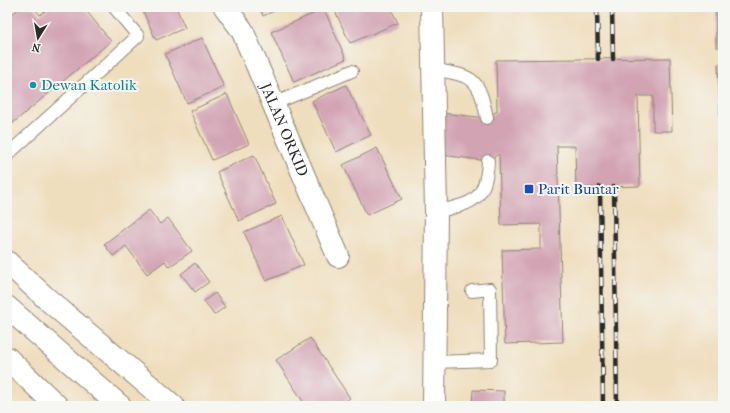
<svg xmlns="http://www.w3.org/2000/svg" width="730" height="413" font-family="'IM FELL French Canon',serif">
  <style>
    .building { fill: #d2a3b3 }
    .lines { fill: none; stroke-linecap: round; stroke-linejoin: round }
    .lane-casing { stroke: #8d8474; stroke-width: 14 }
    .street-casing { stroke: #8d8474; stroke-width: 24 }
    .secondary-casing { stroke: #8d8474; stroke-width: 24 }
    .lane { stroke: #fff; stroke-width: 12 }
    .street { stroke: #fff; stroke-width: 22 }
    .secondary { stroke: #fff; stroke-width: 22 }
    .rail-casing { stroke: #2b2b2b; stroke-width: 4.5 }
    .rail { stroke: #f6f6f2; stroke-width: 3; stroke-dasharray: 9; stroke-linecap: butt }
    .culture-dot { fill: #0f9aa8; stroke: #f6f6f2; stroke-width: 1.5 }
    .transit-dot { fill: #1a4fb4; stroke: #f6f6f2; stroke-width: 1.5 }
    .labels { text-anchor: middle; stroke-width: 4; stroke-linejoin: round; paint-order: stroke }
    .culture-label { font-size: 15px; fill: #0d838f; stroke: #f6f6f2; text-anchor: start }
    .street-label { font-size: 15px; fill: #2b2b2b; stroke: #f6f6f2 }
    .transit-label { font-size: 15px; fill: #164399; stroke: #f6f6f2; text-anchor: start }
  </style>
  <rect width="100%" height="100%" fill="#f6f6f2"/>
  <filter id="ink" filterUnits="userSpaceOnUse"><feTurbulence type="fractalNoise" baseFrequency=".025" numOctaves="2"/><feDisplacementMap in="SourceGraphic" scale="8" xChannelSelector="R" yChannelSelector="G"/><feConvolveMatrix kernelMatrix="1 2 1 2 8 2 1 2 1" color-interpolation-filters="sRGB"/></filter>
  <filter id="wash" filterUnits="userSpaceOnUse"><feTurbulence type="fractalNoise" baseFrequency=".012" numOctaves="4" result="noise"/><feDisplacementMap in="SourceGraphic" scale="16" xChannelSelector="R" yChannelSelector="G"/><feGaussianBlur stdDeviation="0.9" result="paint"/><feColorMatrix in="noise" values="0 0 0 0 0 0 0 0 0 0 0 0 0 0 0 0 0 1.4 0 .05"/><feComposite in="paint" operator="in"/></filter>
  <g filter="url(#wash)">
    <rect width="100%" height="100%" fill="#efdebd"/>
    <g id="blocks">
      <g class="building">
        <path d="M21 7H33L40 15 50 7H83L111 41 7 128V18Z"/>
        <path d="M141 7H176L185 28 156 40Z"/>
        <path d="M260 7H283L263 16Z"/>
        <path d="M333 7H390L398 23 350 43Z"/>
        <rect x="716" y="7" width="7" height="40"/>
        <path d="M324 9 346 59 294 82 271 32Z"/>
        <path d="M202 38 224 87 187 103 165 54Z"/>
        <path d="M670 58 672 131H653V96H638L640 186 576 188 575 146H557L563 342 505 344 502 250 541 249V224L501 225 499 154 488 161 442 155 441 113 487 118 497 111 496 60Z"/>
        <path d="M718 64H723V114H720Z"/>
        <path d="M346 85 371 135 336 152 312 101Z"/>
        <path d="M227 94 249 144 212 160 190 111Z"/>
        <path d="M377 148 402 199 367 215 343 165Z"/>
        <path d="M254 155 276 204 239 221 217 172Z"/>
        <path d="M149 210 160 224 168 218 192 251 169 267 165 261 147 274 126 246 113 256 104 244Z"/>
        <path d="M282 216 304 265 266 281 244 232Z"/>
        <path d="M195 263 209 282 195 292 181 274Z"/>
        <path d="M215 293 225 307 214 315 204 301Z"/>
        <path d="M310 338 350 398 338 406H306L276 360Z"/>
        <path d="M473 390 504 391V406H472Z"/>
      </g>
    </g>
  </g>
  <g filter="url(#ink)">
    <use href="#blocks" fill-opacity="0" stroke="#8d8474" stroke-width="1"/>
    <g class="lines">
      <g class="lane-casing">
        <g id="lane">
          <path d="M432 69C474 77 478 75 487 118"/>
          <path d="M273 104 352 71"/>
          <path d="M7 155 138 36 114 7"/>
          <path d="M436 212C472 203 486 202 488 161"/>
          <path d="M435 362 491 360 490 289 472 291"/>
        </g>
      </g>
      <g class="street-casing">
        <g id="street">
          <path id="s1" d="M225 7 242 30 338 256"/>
          <path d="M432 7 436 212 434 406"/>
          <path d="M7 262 47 299 173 406"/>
          <path d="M7 358 57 406"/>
        </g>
      </g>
      <g class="secondary-casing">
        <path id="secondary" d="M7 307 120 406"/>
      </g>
      <use href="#lane" class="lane"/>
      <use href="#street" class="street"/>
      <use href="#secondary" class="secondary"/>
      <g class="rail-casing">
        <g id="rail">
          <path d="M597 7 598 59"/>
          <path d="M612 7 613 59"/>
          <path d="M600 187 603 406"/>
          <path d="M614 187 617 406"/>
        </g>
      </g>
      <use href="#rail" class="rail"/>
    </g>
  </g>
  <circle class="culture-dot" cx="33" cy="85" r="4"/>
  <rect class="transit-dot" x="524" y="184" width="10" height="10" rx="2"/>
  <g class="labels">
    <g class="culture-label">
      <text x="41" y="90">Dewan Katolik</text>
    </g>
    <g class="street-label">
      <text dy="5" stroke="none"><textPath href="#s1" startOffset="137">JALAN ORKID</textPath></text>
    </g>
    <g class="transit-label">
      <text x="538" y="194">Parit Buntar</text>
    </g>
  </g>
  <rect width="730" height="413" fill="none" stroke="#f6f6f2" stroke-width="24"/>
  <g transform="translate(38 38) rotate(191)" stroke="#f6f6f2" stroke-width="3" paint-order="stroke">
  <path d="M0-3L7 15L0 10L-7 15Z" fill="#2b2b2b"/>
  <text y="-6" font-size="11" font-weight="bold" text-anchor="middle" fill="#2b2b2b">N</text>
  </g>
</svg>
